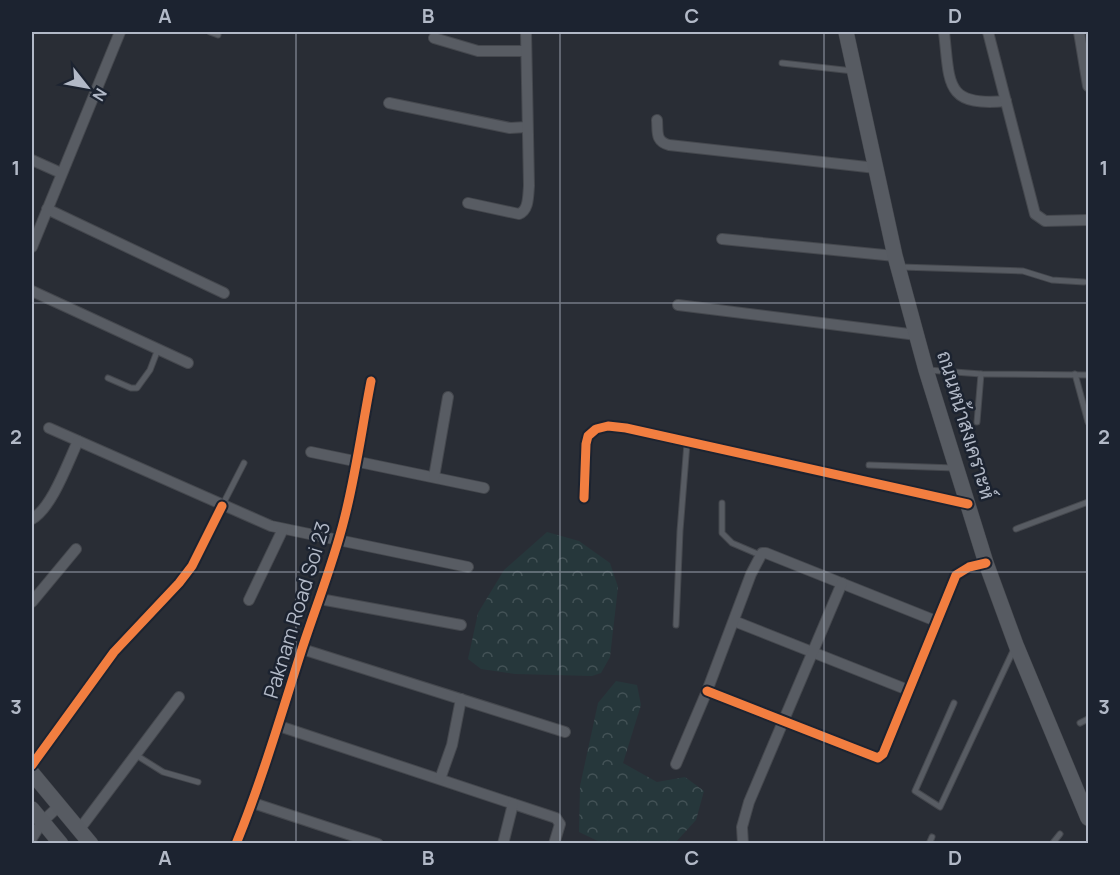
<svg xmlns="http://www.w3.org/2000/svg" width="1120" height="875" font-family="Manrope,Sarabun,sans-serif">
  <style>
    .forest { fill: url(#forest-crowns) }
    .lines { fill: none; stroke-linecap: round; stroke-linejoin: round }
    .lane-casing { stroke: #45484e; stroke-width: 7 }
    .street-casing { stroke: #45484e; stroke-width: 12 }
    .secondary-casing { stroke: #45484e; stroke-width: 16 }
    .lane { stroke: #585c63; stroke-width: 5 }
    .street { stroke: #585c63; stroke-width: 10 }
    .secondary { stroke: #575b62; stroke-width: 15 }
    .cycleway-casing { stroke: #1c2330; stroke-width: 13 }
    .cycleway { stroke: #f27e40; stroke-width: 9 }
    .grid { fill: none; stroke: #b2b9c7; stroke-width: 1.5; stroke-opacity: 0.55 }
    .labels { text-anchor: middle; stroke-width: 5; stroke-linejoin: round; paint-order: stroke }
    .street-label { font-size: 20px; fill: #b2b9c7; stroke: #1c2330 }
    .neatline { fill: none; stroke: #b2b9c7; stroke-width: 2 }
    .grid-label { font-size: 20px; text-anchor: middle; font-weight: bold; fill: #b2b9c7 }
  </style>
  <defs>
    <pattern id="forest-crowns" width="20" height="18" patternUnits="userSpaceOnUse" patternTransform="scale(1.5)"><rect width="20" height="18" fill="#26373b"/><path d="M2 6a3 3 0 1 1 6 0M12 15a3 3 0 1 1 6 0" fill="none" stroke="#435256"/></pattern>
  </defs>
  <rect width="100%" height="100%" fill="#292d35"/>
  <g class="forest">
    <path d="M547 532 579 541 610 563 618 587 610 657 601 673 592 676 515 674 481 669 468 659 478 613 504 570Z"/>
    <path d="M616 681 637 685 641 705 623 763 657 782 685 777 704 791 696 820 675 843H602L579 832 580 786 598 703Z"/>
  </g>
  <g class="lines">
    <g class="lane-casing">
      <g id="lane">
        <path d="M210 32 218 35"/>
        <path d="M782 63 853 71"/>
        <path d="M901 267 1023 271 1052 280 1084 282"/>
        <path d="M928 370 981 374 1088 375"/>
        <path d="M1075 374 1088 422"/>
        <path d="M108 378 131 388H137L150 370 158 349"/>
        <path d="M977 422 981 374"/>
        <path d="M869 465 955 468"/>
        <path d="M722 503V533L732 543 760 555"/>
        <path d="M223 504 244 463"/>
        <path d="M1016 529 1088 502"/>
        <path d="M676 625 680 531 687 443"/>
        <path d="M954 703 915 791 940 807 1014 649"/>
        <path d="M1080 723 1088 719"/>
        <path d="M136 755 163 772 198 782"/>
        <path d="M929 844 932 837"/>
        <path d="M1052 844 1060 834"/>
      </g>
    </g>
    <g class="street-casing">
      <g id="street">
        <path d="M944 32C950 83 944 107 1006 101"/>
        <path d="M988 32 1035 214 1045 221 1088 220"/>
        <path d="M1079 32 1088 86"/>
        <path d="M434 38 478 51H526"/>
        <path d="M389 103 510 128 527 127"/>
        <path d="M657 120C658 132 655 141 669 145L876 168"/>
        <path d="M32 160 61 173"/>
        <path d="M468 203 519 214C529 210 528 196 529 186L526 32"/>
        <path d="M47 209 224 293"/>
        <path d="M722 239 895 256"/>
        <path d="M32 247 120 32"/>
        <path d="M32 291 188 363"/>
        <path d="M678 305 917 335"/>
        <path d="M49 428 271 526 468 567"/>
        <path d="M311 452 484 488"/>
        <path d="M434 477 448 397"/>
        <path d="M584 498 586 444 588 436 596 429 608 426 626 428 968 504"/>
        <path d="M32 519C52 508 68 462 78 441"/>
        <path d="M320 599 461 625"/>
        <path d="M249 600 283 529"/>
        <path d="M32 602 76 549"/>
        <path d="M734 621 908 690"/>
        <path d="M302 649 565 732"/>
        <path d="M707 691 878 758 883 754 956 575 969 567 986 563"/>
        <path d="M279 726 556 818 560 824 554 844"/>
        <path d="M676 764 707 691 751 574 762 553H766L936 621"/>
        <path d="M32 765 114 652 179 583 192 566 222 506"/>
        <path d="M440 779 452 745 461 699"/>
        <path d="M253 803 378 844"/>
        <path d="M79 830 179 697"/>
        <path d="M32 838 42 822 59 806"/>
        <path d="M236 844C262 780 281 715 302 649 316 606 333 564 344 520 356 474 362 427 371 381"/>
        <path d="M503 844 513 804"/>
        <path d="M743 844 742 827 749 802 842 583"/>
      </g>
    </g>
    <g class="secondary-casing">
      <g id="secondary">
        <path d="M846 32 895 256 926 370 986 563 1016 645 1088 818"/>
        <path d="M32 773 91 844"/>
        <path d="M32 809 61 844"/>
      </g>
    </g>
    <use href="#lane" class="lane"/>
    <use href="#street" class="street"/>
    <use href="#secondary" class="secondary"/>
    <g class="cycleway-casing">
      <g id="cycleway">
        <path d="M584 498 586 444 588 436 596 429 608 426 626 428 968 504"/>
        <path d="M707 691 878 758 883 754 956 575 969 567 986 563"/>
        <path d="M32 765 114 652 179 583 192 566 222 506"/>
        <path d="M236 844C262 780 281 715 302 649 316 606 333 564 344 520 356 474 362 427 371 381"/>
      </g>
    </g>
    <use href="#cycleway" class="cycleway"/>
  </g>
  <path class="grid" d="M296 32V844M560 32V844M824 32V844M32 303H1088M32 572H1088"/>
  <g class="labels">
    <g class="street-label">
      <text transform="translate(966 425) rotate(73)" y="7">ถนนหน้าสงเคราะห์</text>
      <text transform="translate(297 610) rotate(-73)" y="7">Paknam Road Soi 23</text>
    </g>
  </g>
  <rect width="1120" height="875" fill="none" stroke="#1c2330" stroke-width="66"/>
  <g transform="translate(87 87) rotate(121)" stroke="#1c2330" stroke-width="4.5" paint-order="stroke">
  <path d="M0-4.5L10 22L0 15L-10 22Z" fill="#b2b9c7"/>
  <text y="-9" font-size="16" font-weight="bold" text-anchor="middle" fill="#b2b9c7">N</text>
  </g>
  <rect x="33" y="33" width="1054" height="809" class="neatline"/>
  <g class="grid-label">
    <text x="165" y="23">A</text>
    <text x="428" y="23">B</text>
    <text x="692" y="23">C</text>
    <text x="955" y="23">D</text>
    <text x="16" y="175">1</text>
    <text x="1104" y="175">1</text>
    <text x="16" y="444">2</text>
    <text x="1104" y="444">2</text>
    <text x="16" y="714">3</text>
    <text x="1104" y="714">3</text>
    <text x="165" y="865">A</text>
    <text x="428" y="865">B</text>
    <text x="692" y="865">C</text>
    <text x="955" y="865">D</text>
  </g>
</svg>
